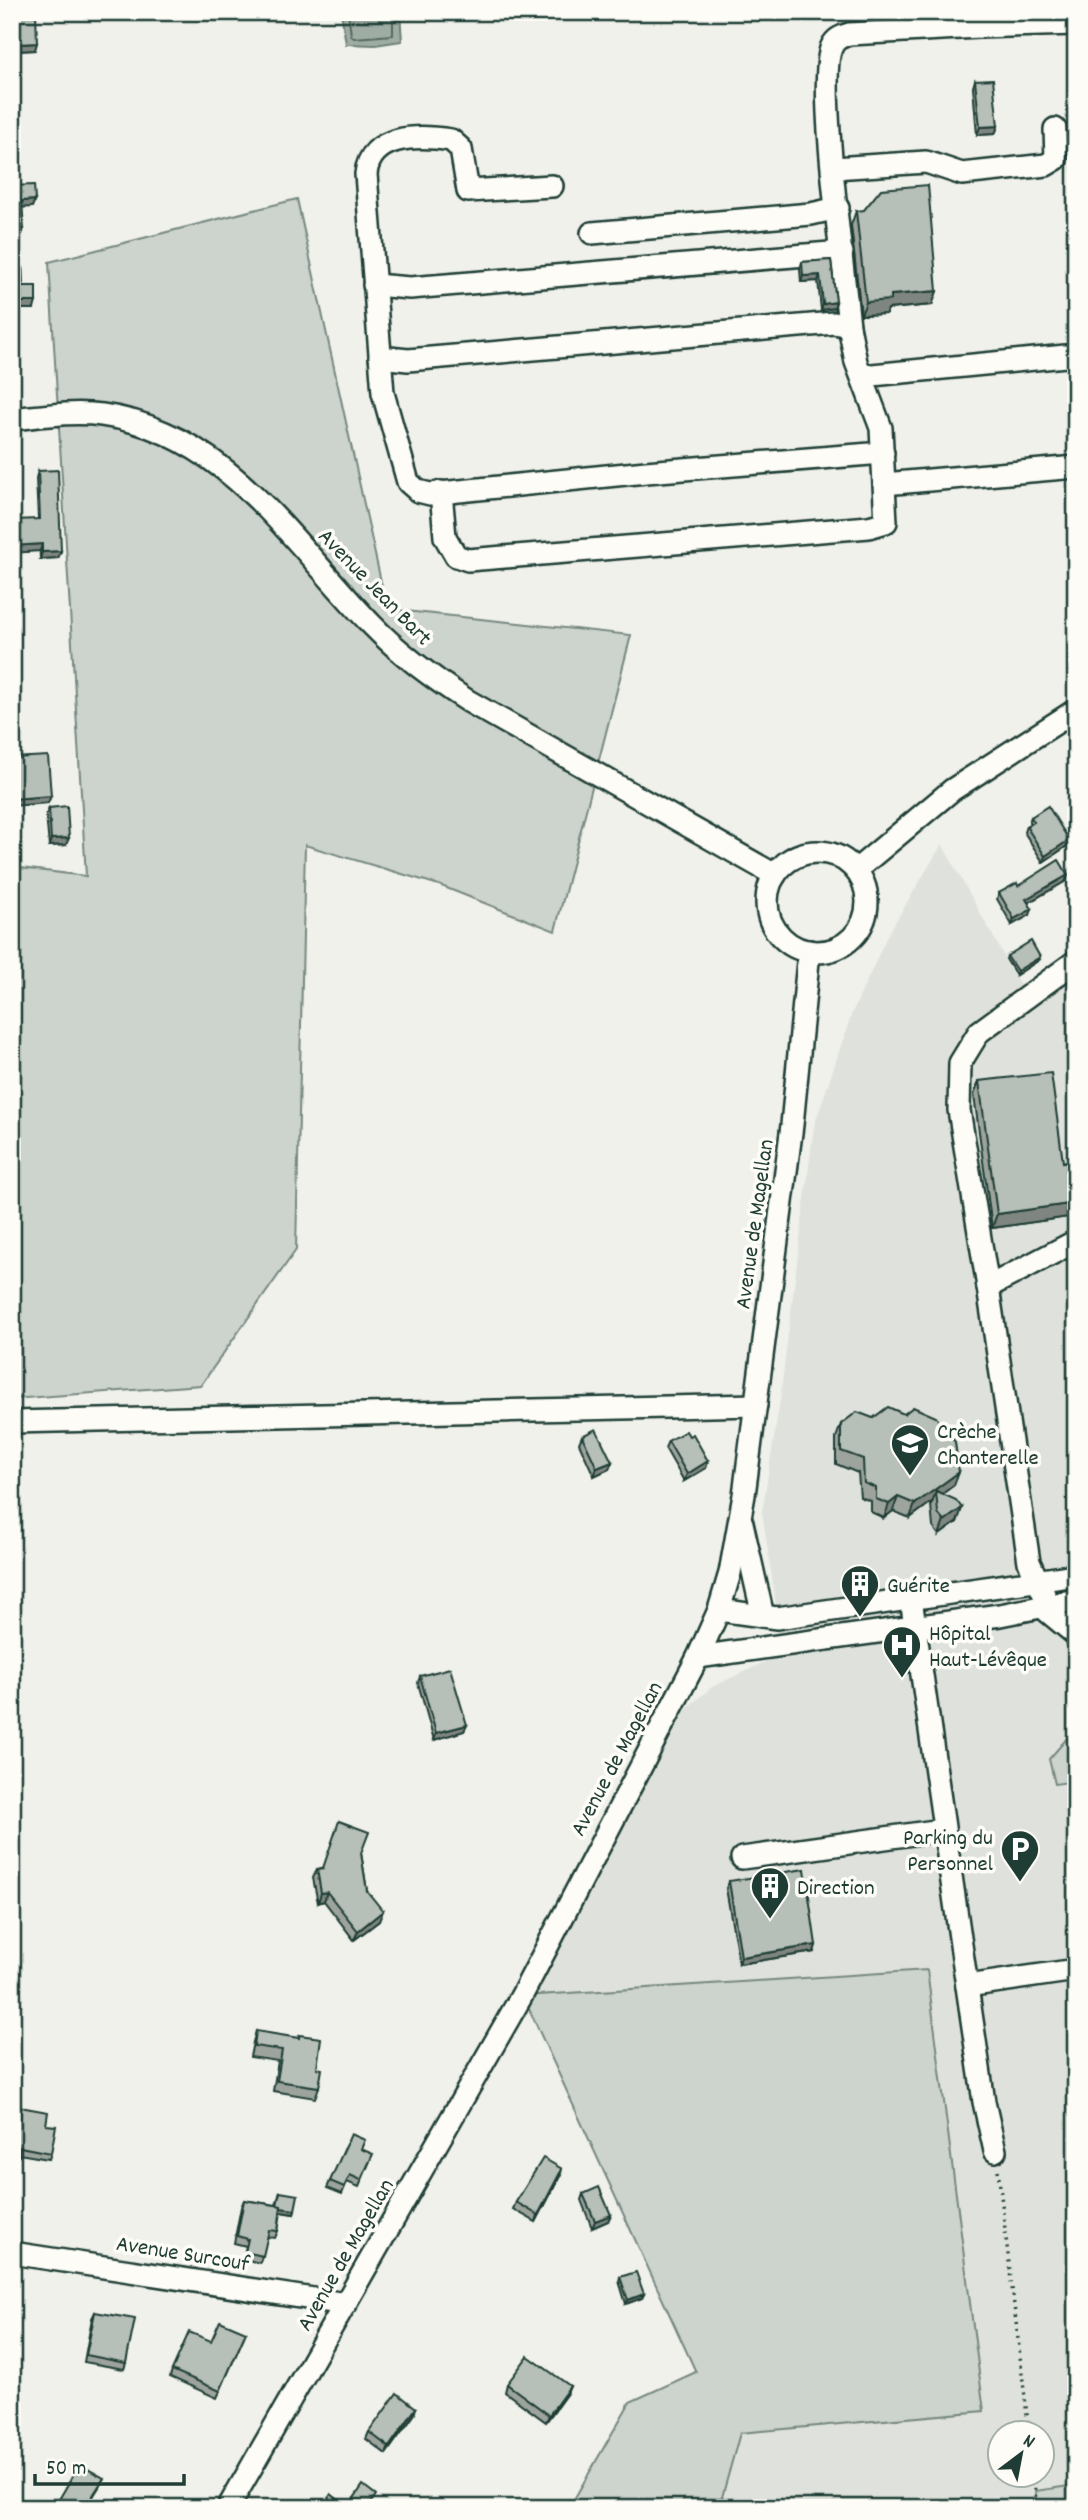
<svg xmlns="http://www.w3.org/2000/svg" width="1088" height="2520" font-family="Dekko,sans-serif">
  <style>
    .built { fill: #dfe2dc; fill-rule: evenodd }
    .green { fill: #cdd3cd; stroke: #768880; stroke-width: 2 }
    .water { fill: #9faca4; stroke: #6c8077; stroke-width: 2 }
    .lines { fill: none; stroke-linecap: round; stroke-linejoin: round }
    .shore { stroke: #526961; stroke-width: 2 }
    .minor-casing { stroke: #1f3d34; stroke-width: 26 }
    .path { stroke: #1f3d34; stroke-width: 3.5; stroke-dasharray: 2 5; stroke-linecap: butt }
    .minor { stroke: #fdfcf7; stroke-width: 21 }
    .wall { fill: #9da49e; stroke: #1f3d34; stroke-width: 2 }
    .shaded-wall { fill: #7f8681; stroke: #1f3d34; stroke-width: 2 }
    .building { fill: #b6bfb8; stroke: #1f3d34; stroke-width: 2 }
    .labels { text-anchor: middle; stroke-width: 7; stroke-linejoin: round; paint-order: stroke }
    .street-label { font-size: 23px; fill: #1f3d34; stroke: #fdfcf7 }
    .poi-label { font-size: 23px; fill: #1f3d34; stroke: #fdfcf7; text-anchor: start }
  </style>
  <rect width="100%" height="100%" fill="#f0f1eb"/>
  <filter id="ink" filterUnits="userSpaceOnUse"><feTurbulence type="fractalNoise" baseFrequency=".0143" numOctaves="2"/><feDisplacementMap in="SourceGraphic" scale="14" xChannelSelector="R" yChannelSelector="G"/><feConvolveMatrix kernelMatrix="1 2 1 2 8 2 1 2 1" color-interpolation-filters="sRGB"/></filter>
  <g filter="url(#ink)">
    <path class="built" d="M942 844 1020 985 1076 946V2508H719L757 2374 523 1996 678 1715 712 1687 777 1656 776 1605 762 1512 779 1407 814 1126 852 1013 888 934ZM1000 2432H1042V2474H1000Z"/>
    <g class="green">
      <path d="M297 199 387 609 631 635 555 931 439 885 305 845 296 1250 201 1385 12 1399V867L86 876 49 262Z"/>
      <path d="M1076 1728V1781L1055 1784 1049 1759Z"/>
      <path d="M927 1970 984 2411 740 2433 719 2508H569L630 2402 696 2372 523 1996Z"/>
      <path d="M1076 2485V2508H1037L1035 2491Z"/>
    </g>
    <path class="water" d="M341 12H400L402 41 375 45 346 44Z"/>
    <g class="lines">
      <path class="shore" d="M348 12 351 35 354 38 393 35V12"/>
      <g class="minor-casing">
        <g id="minor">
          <path d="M978 12 979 27 1076 24"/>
          <path d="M834 168 926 162 962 174 1046 165 1056 159 1055 129"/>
          <path d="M552 186 468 191 461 149 451 140C418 135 370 134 366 174L383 393 408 482 418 491 430 494 646 472 883 453"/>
          <path d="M592 233 811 214 838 208"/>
          <path d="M374 285 410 288 842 252"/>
          <path d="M380 357 408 360 834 323 849 326"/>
          <path d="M862 376 1076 355"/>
          <path d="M12 419C42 416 73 411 102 415 227 432 291 542 372 625 401 655 433 678 468 701L775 875"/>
          <path d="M884 484 1076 467"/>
          <path d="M441 492 445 537 456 556 468 560 869 527 886 522 881 428 856 362 849 326C845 280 816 76 832 46 836 38 841 37 849 34L979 27"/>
          <circle cx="817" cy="902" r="50"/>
          <path d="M856 870 952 790 1076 710"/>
          <path d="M1076 1241 988 1287 1029 1562 1048 1603V1612L1076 1635"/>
          <path d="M988 1287 959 1110 960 1063 979 1032 1076 961"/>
          <path d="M12 1422 756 1405"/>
          <path d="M742 1523 763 1616"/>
          <path d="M911 1599 967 1986 1076 1970"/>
          <path d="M719 1610 777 1618 1076 1575"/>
          <path d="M698 1657 1000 1615 1076 1600"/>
          <path d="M742 1858 942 1830"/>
          <path d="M967 1986 984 2102 995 2151"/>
          <path d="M12 2253 346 2304"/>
          <path d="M228 2508 521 1997 698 1657 719 1610 730 1573 744 1495 792 1125 809 951"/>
        </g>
      </g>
      <g class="path">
        <path d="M998 2170 1029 2432"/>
        <path d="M1033 2474 1037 2508"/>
      </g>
      <use href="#minor" class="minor"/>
    </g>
    <g class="wall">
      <path d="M16 12H36L35 50 17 51Z"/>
      <path d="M975 80 998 126 995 134 977 135 973 87Z"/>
      <path d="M1074 127H1076V207L1070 137Z"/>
      <path d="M856 211 937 291 932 305 888 309 886 314 861 315 851 225Z"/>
      <path d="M831 260 836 302 834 308 821 310 818 281 801 282 800 269 802 262Z"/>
      <path d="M38 471 61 551 58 558 40 559 36 478Z"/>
      <path d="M49 808 66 845 49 846 46 815Z"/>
      <path d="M1031 817 1067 846 1043 862 1024 832 1026 826 1030 824 1029 822Z"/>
      <path d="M1066 881 1028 903 1030 915 1012 925 997 899 999 893 1018 886Z"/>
      <path d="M1007 956 1039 960 1016 975 1006 959Z"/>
      <path d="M979 1081 1063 1162 1076 1160V1216L992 1228 974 1095Z"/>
      <path d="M841 1424 959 1472 954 1485 942 1494 962 1508 957 1522 939 1535 933 1527 931 1505 933 1501 910 1518 893 1511 884 1518 871 1512V1501L860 1497 858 1473 836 1464V1438Z"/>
      <path d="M582 1436 612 1462 609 1469 594 1476 579 1443Z"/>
      <path d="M689 1436 708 1461 706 1468 684 1481 665 1448 668 1441Z"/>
      <path d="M420 1676 467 1725 464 1731 434 1740 418 1683Z"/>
      <path d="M361 1853 367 1891 379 1921 354 1940 324 1901 318 1903 313 1878 317 1869 322 1868Z"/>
      <path d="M729 1881 816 1945 814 1952 739 1964 726 1888Z"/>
      <path d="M256 2031 317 2068 319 2087 315 2098 273 2091 278 2061 250 2057 253 2042Z"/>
      <path d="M20 2107 46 2125 51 2153 49 2159 19 2154 16 2162 12 2161V2117H17Z"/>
      <path d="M361 2149 370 2161 359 2187 347 2182 342 2194 327 2188 330 2181Z"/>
      <path d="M560 2176 536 2222 513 2209 516 2202Z"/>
      <path d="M280 2192 295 2210 294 2214 281 2212 278 2231 275 2238 267 2237 260 2263 243 2259 246 2246 234 2243 241 2207 244 2200 276 2205Z"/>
      <path d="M583 2194 608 2221 592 2228 581 2200Z"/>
      <path d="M620 2277 644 2294 642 2298 626 2304 619 2281Z"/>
      <path d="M95 2312 126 2363 124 2369 84 2362 92 2318Z"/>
      <path d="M246 2332 217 2398 170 2377 172 2370 211 2341Z"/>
      <path d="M507 2384 570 2386 567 2393 546 2422 505 2392Z"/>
      <path d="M414 2415 386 2454 366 2439 369 2432Z"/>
    </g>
    <g class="shaded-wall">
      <path d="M892 12H946L890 17Z"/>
      <path d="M37 43 35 50 17 51 20 44Z"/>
      <path d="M998 126 995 134 977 135 980 127Z"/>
      <path d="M35 200 32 207 19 208 22 201Z"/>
      <path d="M12 229H24L21 236H12Z"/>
      <path d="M820 275 818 281 801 282 803 276Z"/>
      <path d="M937 291 932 305 888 309 886 314 861 315 866 302 891 295Z"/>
      <path d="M12 302H36L34 309H12Z"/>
      <path d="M836 302 834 308 821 310 823 304Z"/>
      <path d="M42 544 40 551 12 553V546Z"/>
      <path d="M61 551 58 558 40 559 42 552Z"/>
      <path d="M51 796 48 803 12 806V799Z"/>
      <path d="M69 838 66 845 49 846 51 839Z"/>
      <path d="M1069 840 1067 846 1043 862 1045 856Z"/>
      <path d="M1068 875 1066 881 1024 905 1026 899Z"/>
      <path d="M1032 909 1030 915 1012 925 1014 919Z"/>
      <path d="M1040 957 1039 960 1016 975 1017 971Z"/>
      <path d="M1076 1203V1216L992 1228 997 1214Z"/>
      <path d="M708 1461 706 1468 684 1481 687 1474Z"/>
      <path d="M612 1462 609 1469 594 1476 597 1468Z"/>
      <path d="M959 1472 954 1485 937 1498 936 1491 933 1501 910 1518 915 1504Z"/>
      <path d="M898 1497 893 1511 884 1518 889 1504Z"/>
      <path d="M962 1508 957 1522 939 1535 944 1521Z"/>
      <path d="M467 1725 464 1731 434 1740 436 1733Z"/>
      <path d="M327 1892 324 1901 318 1903 321 1893Z"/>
      <path d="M383 1911 379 1921 354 1940 358 1931Z"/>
      <path d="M816 1945 814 1952 739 1964 741 1957Z"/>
      <path d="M562 2169 560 2176 536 2222 538 2215Z"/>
      <path d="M277 2207 295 2210 294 2214 275 2211Z"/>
      <path d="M611 2215 608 2221 592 2228 595 2221Z"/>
      <path d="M644 2294 642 2298 626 2304 628 2300Z"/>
      <path d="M570 2386 567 2393 546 2422 549 2415Z"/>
      <path d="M416 2408 414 2415 386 2454 389 2447Z"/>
      <path d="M104 2478 101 2484 86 2508H85Z"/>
    </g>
    <g class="building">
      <path d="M18 12H36L37 43 20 44Z"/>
      <path d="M993 79 998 126 980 127 975 80Z"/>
      <path d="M1074 127H1076V154Z"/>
      <path d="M34 185 35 200 22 201 24 229H12V186Z"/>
      <path d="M928 185 937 291 891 295V300L866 302 856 211 864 210 881 189Z"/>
      <path d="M12 259H22L23 286H36V302H12Z"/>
      <path d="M831 260 836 302 823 304 820 275 803 276 802 262Z"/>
      <path d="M58 470 61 551 42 552V544L12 546V520L40 519 38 471Z"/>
      <path d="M48 756 51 796 12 799V758Z"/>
      <path d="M67 806 69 838 51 839 49 808Z"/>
      <path d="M1048 806 1069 840 1045 856 1026 826 1034 822 1031 817Z"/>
      <path d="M1059 860 1068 875 1026 899 1032 909 1014 919 999 893 1017 883 1018 886Z"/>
      <path d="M1031 941 1040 957 1017 971 1007 956Z"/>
      <path d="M1051 1073 1063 1162 1076 1160V1203L997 1214 979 1081Z"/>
      <path d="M888 1407 904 1414 913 1407 936 1417 955 1442 959 1472 915 1504 898 1497 889 1504 876 1499V1488L864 1483 863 1459 841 1451V1424L857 1412 873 1418Z"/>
      <path d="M596 1429 612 1462 597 1468 582 1436Z"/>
      <path d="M686 1431 689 1436 693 1434 708 1461 687 1474 668 1441Z"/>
      <path d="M936 1491 956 1500 962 1508 944 1521 938 1513Z"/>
      <path d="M450 1668 467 1725 436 1733 420 1676Z"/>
      <path d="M339 1821 369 1832 361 1853 367 1891 383 1911 358 1931 327 1892 321 1893 317 1869 323 1868Z"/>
      <path d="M805 1869 816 1945 741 1957 729 1881Z"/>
      <path d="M256 2031 299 2038V2035L321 2038 317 2068 322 2069 319 2087 277 2081 282 2050 254 2046Z"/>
      <path d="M20 2107 48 2112 46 2125 56 2126 51 2153 20 2147 19 2156 12 2155V2117H19Z"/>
      <path d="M351 2134 365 2140 361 2149 373 2154 361 2180 350 2175 344 2187 330 2181Z"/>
      <path d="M543 2158 562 2169 538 2215 516 2202Z"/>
      <path d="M599 2187 611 2215 595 2221 583 2194Z"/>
      <path d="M280 2192 298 2195 295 2210 281 2208V2206L277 2205Z"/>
      <path d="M244 2200 281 2206 278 2231 269 2230 263 2256 245 2252 248 2239 237 2236Z"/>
      <path d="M636 2272 644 2294 628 2300 620 2277Z"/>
      <path d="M95 2312 135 2319 126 2363 86 2355Z"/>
      <path d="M220 2321 246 2332 220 2391 172 2370 189 2332 211 2341Z"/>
      <path d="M528 2356 570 2386 549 2415 507 2384Z"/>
      <path d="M397 2393 416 2408 389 2447 369 2432Z"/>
      <path d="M82 2466 104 2478 85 2508H54L75 2472 78 2474Z"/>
      <path d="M363 2485 376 2495 367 2508H322L331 2494 348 2507Z"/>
    </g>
  </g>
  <defs>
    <g id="school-pin" transform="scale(2.0125)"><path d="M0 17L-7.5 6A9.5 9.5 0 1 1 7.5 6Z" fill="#1f3d34" stroke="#fdfcf7"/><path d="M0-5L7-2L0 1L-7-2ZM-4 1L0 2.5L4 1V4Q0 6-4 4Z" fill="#fff"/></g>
    <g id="building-pin" transform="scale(2.0125)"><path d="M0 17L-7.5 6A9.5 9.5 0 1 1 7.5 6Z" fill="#1f3d34" stroke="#fdfcf7"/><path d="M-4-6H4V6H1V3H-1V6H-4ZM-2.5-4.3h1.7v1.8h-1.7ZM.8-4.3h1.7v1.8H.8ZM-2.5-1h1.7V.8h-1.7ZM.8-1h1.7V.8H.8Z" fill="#fff"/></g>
    <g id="hospital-pin" transform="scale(2.0125)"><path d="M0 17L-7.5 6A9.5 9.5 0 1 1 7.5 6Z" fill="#1f3d34" stroke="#fdfcf7"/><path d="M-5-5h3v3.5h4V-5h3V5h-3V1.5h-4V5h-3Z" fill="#fff"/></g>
    <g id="parking-pin" transform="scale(2.0125)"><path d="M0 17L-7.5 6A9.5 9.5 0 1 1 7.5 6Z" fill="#1f3d34" stroke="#fdfcf7"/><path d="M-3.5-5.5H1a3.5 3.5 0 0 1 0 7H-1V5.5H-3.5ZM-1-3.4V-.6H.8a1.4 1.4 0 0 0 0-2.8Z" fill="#fff"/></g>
  </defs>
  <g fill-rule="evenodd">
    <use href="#school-pin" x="910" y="1443"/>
    <use href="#building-pin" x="860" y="1584"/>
    <use href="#hospital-pin" x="902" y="1645"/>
    <use href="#parking-pin" x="1020" y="1849"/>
    <use href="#building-pin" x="770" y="1886"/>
  </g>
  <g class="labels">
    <g class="street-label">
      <text transform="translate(376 586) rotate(46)" y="8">Avenue Jean Bart</text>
      <text transform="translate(753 1224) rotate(-82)" y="8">Avenue de Magellan</text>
      <text transform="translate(615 1758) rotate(-62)" y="8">Avenue de Magellan</text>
      <text transform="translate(183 2252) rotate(9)" y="8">Avenue Surcouf</text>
      <text transform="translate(344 2254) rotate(-60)" y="8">Avenue de Magellan</text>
    </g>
    <g class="poi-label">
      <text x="937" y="1438">Crèche<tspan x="937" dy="26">Chanterelle</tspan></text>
      <text x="887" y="1592">Guérite</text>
      <text x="929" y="1640">Hôpital<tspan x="929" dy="26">Haut-Lévêque</tspan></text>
      <text x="993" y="1844" text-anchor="end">Parking du<tspan x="993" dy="26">Personnel</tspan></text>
      <text x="797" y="1894">Direction</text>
    </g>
  </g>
  <rect width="1088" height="2520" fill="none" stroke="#fdfcf7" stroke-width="42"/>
  <rect x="21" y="21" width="1046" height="2478" fill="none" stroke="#1f3d34" stroke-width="2.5" filter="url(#ink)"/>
  <g transform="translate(1021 2454) rotate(32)"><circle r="33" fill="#fdfcf7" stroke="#a4b0a9" stroke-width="2"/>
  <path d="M0-5L12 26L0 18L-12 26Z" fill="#1f3d34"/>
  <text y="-10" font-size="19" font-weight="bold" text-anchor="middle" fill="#1f3d34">N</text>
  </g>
  <path d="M35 2474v10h149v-10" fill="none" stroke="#1f3d34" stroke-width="3.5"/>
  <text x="46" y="2474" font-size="21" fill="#1f3d34" stroke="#fdfcf7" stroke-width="5" paint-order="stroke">50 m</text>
</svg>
